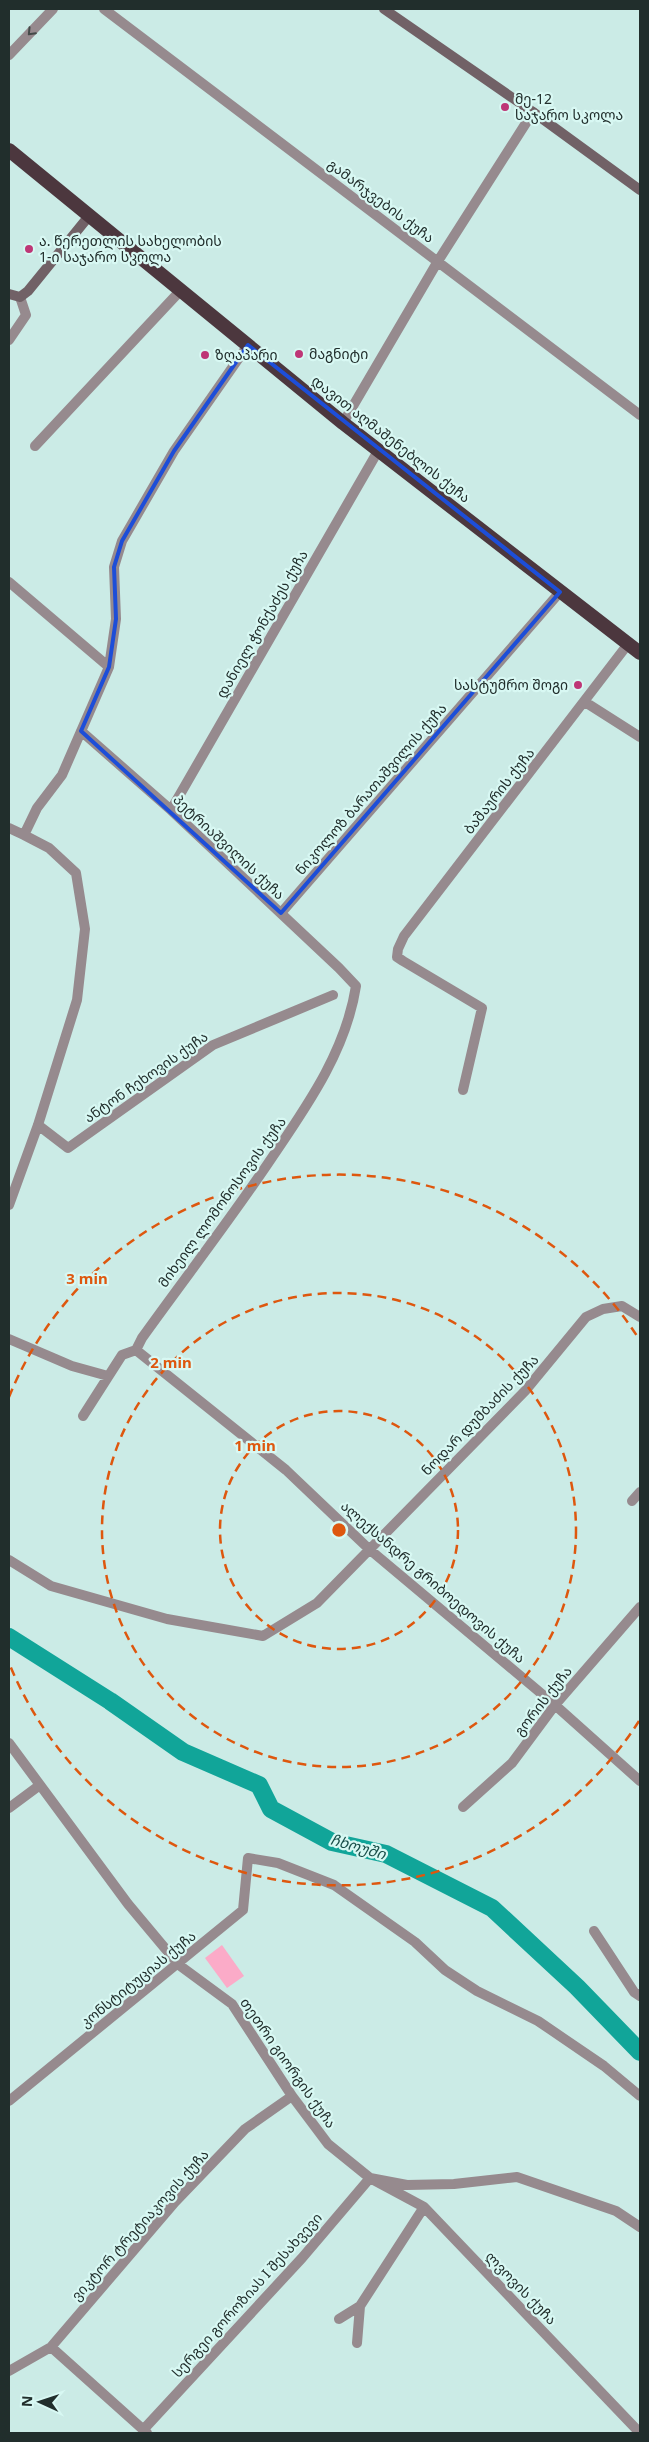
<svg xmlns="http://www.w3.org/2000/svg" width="649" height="2442" viewBox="0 0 649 2442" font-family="'Noto Sans','Noto Sans Georgian',sans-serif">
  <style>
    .green { fill: #fbabc8 }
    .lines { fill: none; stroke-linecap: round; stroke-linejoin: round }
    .river { stroke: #11a599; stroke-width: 18 }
    .minor { stroke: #968a8e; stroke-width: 10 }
    .secondary { stroke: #716166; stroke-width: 10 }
    .trunk { stroke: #4c373e; stroke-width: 14 }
    .oneway { stroke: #444a49 }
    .marked { fill: none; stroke: #1d4ed8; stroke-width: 4; stroke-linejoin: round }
    .ring { fill: none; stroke: #de570e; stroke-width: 2.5; stroke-dasharray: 9 6 }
    .poi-dot { fill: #be3676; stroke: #d8f8f3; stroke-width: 2 }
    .labels { text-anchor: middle; stroke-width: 4.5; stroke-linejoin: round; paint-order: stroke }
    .poi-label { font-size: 14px; fill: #212e2c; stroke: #d8f8f3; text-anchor: start }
    .street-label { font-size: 14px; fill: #212e2c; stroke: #d8f8f3 }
    .water-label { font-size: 15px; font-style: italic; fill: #1a4f4a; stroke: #d8f8f3 }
    .centre { fill: #de570e; stroke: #d8f8f3; stroke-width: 2.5 }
    .ring-label { font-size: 15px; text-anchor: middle; font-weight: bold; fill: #de570e; stroke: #d8f8f3; stroke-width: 4.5; stroke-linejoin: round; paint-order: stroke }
  </style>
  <rect width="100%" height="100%" fill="#cbebe6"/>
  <path class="green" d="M222,1945L244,1976L227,1988L205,1958Z"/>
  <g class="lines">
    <path class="river" d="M9,1637L110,1701L183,1752L259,1785L271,1809L332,1842L386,1854L492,1908L577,1987L640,2052"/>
    <path class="minor" d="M104,9L640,415
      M9,55L53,9
      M9,340L26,315L20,297
      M343,423L438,261L533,112
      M35,446L181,290
      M9,582L109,667
      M585,702L640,737
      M81,731L171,810L339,968L356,986C346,1051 307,1106 271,1159C230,1220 185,1278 142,1338L136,1350L122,1355L83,1416
      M171,810L378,451
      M9,828L24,835
      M281,913L560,592
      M463,1090L482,1008L403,961L397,957L398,949L404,936L628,644
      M38,1125L68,1148L213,1045L333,995
      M9,1205L38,1125L77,1000L85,929L76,873L49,848L24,835L37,808L62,775L109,667L116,619L114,567L122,541L174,451L248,345
      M9,1339L72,1366L108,1376
      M136,1350L286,1470L369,1549L555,1705L640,1781
      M632,1501L640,1492
      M9,1560L51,1586L167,1619L263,1636L317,1603L525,1391L586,1317L603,1309L622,1306L640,1317
      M9,1743L128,1904L179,1965L232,2004L292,2096L328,2144L370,2178L407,2185L454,2184L517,2177L616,2211L640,2227
      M463,1807L512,1763L555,1705L640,1607
      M9,1808L40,1785
      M594,1931L634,1992L640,1996
      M9,2101L243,1910L248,1858L278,1863L334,1885L415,1942L445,1970L477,1991L538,2021L604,2066L640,2096
      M339,2319L360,2306L424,2207
      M357,2343L360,2306
      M51,2347L147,2433
      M9,2371L51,2347L175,2202L245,2129L292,2096
      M143,2430L302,2258L370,2178L424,2207L640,2433"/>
    <path class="secondary" d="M384,9L533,112L640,190
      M9,294L20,297L28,291L89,216"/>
    <path class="trunk" d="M9,150L343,423L640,653"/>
  </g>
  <defs><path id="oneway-chevron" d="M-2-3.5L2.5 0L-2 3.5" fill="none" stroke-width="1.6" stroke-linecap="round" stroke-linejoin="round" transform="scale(1.25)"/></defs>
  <use class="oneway" href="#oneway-chevron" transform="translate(31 32) rotate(134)"/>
  <path class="marked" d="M248,345L560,592L281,913L81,731L109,667L116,619L114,567L122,541L174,451Z"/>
  <g class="ring">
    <circle cx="339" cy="1530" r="119"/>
    <circle cx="339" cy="1530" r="237"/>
    <path d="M639 1721A356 356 0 0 1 9 1663M9 1397A356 356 0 0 1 639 1339"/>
  </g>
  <g class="poi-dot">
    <circle cx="505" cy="107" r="5"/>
    <circle cx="29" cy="249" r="5"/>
    <circle cx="299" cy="354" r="5"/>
    <circle cx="205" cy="355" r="5"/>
    <circle cx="578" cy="685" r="5"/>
  </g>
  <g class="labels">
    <g class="poi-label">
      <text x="515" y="104">მე-12<tspan x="515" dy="16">საჯარო სკოლა</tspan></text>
      <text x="39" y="246">ა. წერეთლის სახელობის<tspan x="39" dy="16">1-ი საჯარო სკოლა</tspan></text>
      <text x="309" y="359">მაგნიტი</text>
      <text x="215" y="360">ზღაპარი</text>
      <text x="568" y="690" text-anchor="end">სასტუმრო შოგი</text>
    </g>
    <g class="street-label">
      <text transform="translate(381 201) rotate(37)" y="5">გამარჯვების ქუჩა</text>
      <text transform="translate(391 439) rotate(38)" y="5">დავით აღმაშენებლის ქუჩა</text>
      <text transform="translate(262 624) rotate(-60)" y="5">დანიელ ჭონქაძეს ქუჩა</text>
      <text transform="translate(371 789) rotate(-49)" y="5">ნიკოლოზ ბარათაშვილის ქუჩა</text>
      <text transform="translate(499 791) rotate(-52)" y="5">ბაშაურის ქუჩა</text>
      <text transform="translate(229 847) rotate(43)" y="5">პეტრიაშვილის ქუჩა</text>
      <text transform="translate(146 1077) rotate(-35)" y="5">ანტონ ჩეხოვის ქუჩა</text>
      <text transform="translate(222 1202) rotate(-54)" y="5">მიხეილ ლომონოსოვის ქუჩა</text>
      <text transform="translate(480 1415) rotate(-46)" y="5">ნოდარ დუმბაძის ქუჩა</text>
      <text transform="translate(433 1582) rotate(41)" y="5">ალექსანდრე გრიბოედოვის ქუჩა</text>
      <text transform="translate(543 1701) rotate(-52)" y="5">გორის ქუჩა</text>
      <text transform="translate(138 1979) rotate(-39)" y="5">კონსტიტუციას ქუჩა</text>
      <text transform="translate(288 2063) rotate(55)" y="5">თეთრი გიორგის ქუჩა</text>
      <text transform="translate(140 2225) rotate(-48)" y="5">ვიკტორ ტრეტიაკოვის ქუჩა</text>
      <text transform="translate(521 2288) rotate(46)" y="5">ლვოვის ქუჩა</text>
      <text transform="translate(247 2295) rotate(-48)" y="5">სერგეი გოროზიას I შესახვევი</text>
    </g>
    <g class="water-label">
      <text transform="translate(358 1847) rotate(16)" y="5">ჩხოუში</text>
    </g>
  </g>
  <circle cx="339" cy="1530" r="8" class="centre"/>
  <g class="ring-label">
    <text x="87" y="1284">3 min</text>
    <text x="171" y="1368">2 min</text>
    <text x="255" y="1451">1 min</text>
  </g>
  <rect width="649" height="2442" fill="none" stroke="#212e2c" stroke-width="20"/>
  <g transform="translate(40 2402) rotate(273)" stroke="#d8f8f3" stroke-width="4" paint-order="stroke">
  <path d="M0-4L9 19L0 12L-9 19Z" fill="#212e2c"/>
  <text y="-8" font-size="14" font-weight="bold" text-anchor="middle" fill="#212e2c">N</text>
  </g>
</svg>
